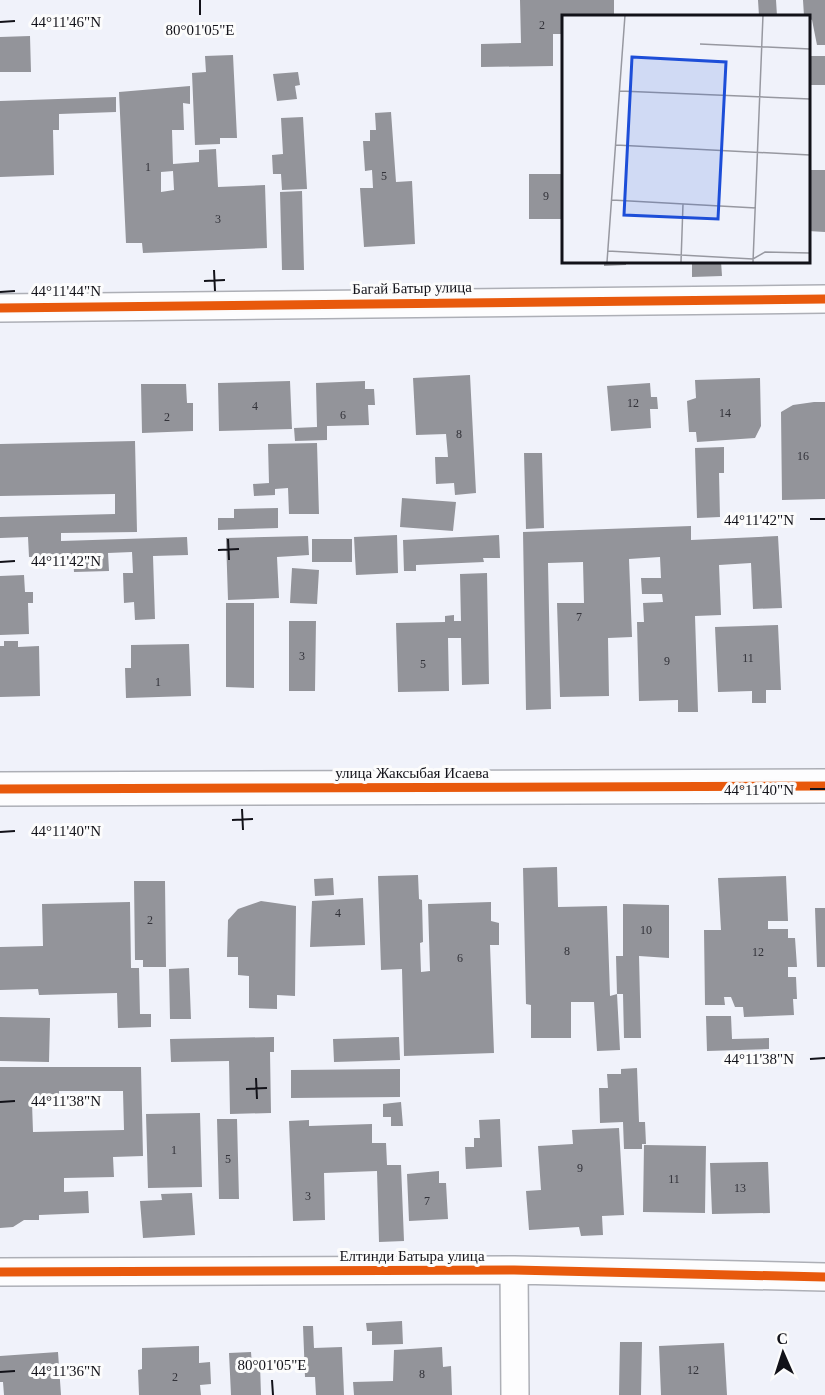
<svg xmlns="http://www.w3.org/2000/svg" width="825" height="1395" viewBox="0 0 825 1395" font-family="Georgia,serif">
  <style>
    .building { fill: #93949a; fill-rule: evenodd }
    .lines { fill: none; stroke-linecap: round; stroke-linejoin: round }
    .minor-casing { stroke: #adafb6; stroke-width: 30 }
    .tertiary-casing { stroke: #adafb6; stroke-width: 36 }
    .minor { stroke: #fdfdfe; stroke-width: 27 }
    .tertiary { stroke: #fdfdfe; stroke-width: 33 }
    .cycleway-casing { stroke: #fcfcfc; stroke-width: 13 }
    .cycleway { stroke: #e8590c; stroke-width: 9 }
    .ticks { fill: none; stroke: #121219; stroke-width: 2 }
    .labels { text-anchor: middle; stroke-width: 6; stroke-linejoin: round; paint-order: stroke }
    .number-label { font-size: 12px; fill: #323239 }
    .street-label { font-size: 15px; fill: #121219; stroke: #fcfcfc }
    .inset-road { fill: none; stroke: #9798a0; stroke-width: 1.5 }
    .view { fill: #1d4ed8; fill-opacity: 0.15; stroke: #1d4ed8; stroke-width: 3 }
    .inset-edge { fill: none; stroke: #121219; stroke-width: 3 }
    .ticks-label { font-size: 15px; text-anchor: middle; fill: #121219; stroke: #fcfcfc; stroke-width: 6; stroke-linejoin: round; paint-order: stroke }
  </style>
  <rect width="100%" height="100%" fill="#f0f2fa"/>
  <path class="building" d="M520,0H614V16H564V34H553V66L481,67V44L521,43Z
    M758,0H776L777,16H759Z
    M803,0H825V45H817L812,20L804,16Z
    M30,36L31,72H0V37Z
    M233,55L237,138H220V144L195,145L192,73L206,72L205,56Z
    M808,56H825V85H808Z
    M298,72L300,85L295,86L297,99L277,101L273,74Z
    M190,86V104L183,103L184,130H172L173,164L199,162V150L216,149L218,187L265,185L267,248L143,253L142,243H126L119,92ZM173,171L174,190L161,192V172Z
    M116,97V112L59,114V130H53L54,175L0,177V101Z
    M391,112L396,182L412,181L415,244L364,247L360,188H373L372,170L365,171L363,141H370V130H376L375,113Z
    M303,117L307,189L282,190L281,174H273L272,155L283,154L281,118Z
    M808,170H825V232L808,231Z
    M529,174H564V219H529Z
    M302,191L304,270H282L280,192Z
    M604,261H626V265L604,266Z
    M692,261H721L722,276L692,277Z
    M470,375L476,493L455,495L454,483L436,484L435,457H448L446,434L416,435L413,378Z
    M760,378L761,426L755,438L697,442L696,432H689L687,401L696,398L695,380Z
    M290,381L292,429L219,431L218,383Z
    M365,381V389H374L375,405H368L369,425L327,426V440L295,441L294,428L317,427L316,383Z
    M650,383L651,397H657L658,409H650L651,428L611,431L607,386Z
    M141,384H186L187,403H193V431L142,433Z
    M814,402H825V499L782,500L781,412L793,405Z
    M135,441L137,532L61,533V541L187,537L188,555L153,556L155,619L135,620L134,602L124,603L123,573H133L132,552L108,553L109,571L74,572L73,556L29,557L28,537L0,538V517L115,514V494L0,496V444Z
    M317,443L319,514H289L288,488L275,489V495L254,496L253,484L269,483L268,444Z
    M724,447V473H719L720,517L697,518L695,448Z
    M524,453H542L544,528L526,529Z
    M402,498L456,502L453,531L400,527Z
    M278,508V528L218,530V518H234V509Z
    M691,526V540L778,536L782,608L753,609L751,563L719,565L721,615L695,616L698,712H678V700L639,701L637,622H644L643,603L663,602L662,594H642L641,578H661L660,557L629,559L632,637L608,638L609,696L560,697L557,603H584L583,562L548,563L551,709L526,710L523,532Z
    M397,535L398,573L356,575L354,537Z
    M499,535L500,558H483L484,562L416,565V571H404L403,540Z
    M308,536L309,555L277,557L279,598L228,600L226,538Z
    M312,539H352V562H312Z
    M292,568L319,570L317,604L290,603Z
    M487,573L489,684L462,685L461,638H448L449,691L398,692L396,623L445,622V616L454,615V621H461L460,574Z
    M24,575L25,592H33V603H28L29,634L0,635V576Z
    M226,603H254V688L226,687Z
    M289,621H316L315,691H289Z
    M778,625L781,690H766V703H752V691L718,692L715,627Z
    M4,641H18V647L39,646L40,696L0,697V646H4Z
    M189,644L191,696L126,698L125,668H131V645Z
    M557,867L558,907L607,906L610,996L617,994L620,1050L597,1051L594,1002H571V1038H531V1005L526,1004L523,868Z
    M418,875L419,899L422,900L423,942L420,943L421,972L430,971L428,904L491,902V921L499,923V945H490L494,1053L404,1056L402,969L381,970L378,876Z
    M786,876L788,921H768V929H788V938H795L797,967H788V977H796L797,999H793L794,1015L744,1017L743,1007H735L731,997H724L725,1005H705L704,930H721L718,878Z
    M333,878L334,895L315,896L314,879Z
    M134,881H165L166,967H143V960H135Z
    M363,898L365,945L310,947L312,901Z
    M261,901L296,906L295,996L277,995V1009L249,1008V976L238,975V957H227L228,920L238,909Z
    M130,902L131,968H139L140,1014H151V1027L118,1028L117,993L39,995L38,989L0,990V947L43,946L42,904Z
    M623,904L669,905V958L639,956L641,1038H624L623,994H617L616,956H623Z
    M815,908H825V967H817Z
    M189,968L191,1019H170L169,969Z
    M706,1016H731L732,1039L769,1038V1049L707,1051Z
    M0,1017L50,1018L49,1062L0,1061Z
    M274,1037V1052H270L271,1113L230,1114L229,1061L171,1062L170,1039Z
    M399,1037L400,1060L334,1062L333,1039Z
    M0,1067H141L143,1156L113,1157L114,1177L64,1178V1192L88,1191L89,1213L39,1215V1220H24L13,1227L0,1228ZM59,1091H123L124,1130L33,1132L32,1103H59Z
    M637,1068L639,1122H645L646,1144H642V1149H624L623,1122L600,1123L599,1088H608L607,1074H621V1069Z
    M400,1069V1097L291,1098V1070Z
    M401,1102L403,1126H391V1117H383V1104Z
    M200,1113L202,1187L148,1188L146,1114Z
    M217,1119H237L239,1199H219Z
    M500,1119L502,1167L466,1169L465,1147H474V1138H480L479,1120Z
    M309,1120V1126L372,1124V1143H386L387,1165H401L404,1241L379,1242L377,1171L324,1173L325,1220L293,1221L289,1121Z
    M619,1128L624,1215L602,1216L603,1235L581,1236L579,1227L529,1230L526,1191L541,1190L538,1146L573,1144L572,1130Z
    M644,1145L706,1146L705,1213L643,1212Z
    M768,1162L770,1213L712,1214L710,1163Z
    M439,1171V1183H446L448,1219L409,1221L407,1174Z
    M192,1193L195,1235L143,1238L140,1201L162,1200L161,1194Z
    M402,1321L403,1344L372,1345V1331H367L366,1323Z
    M303,1326H313L314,1348L342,1347L344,1395H316L315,1377H305Z
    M620,1342H642L641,1395H619Z
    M724,1343L727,1395H661L659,1346Z
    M199,1346V1363L210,1362L211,1384L200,1385L201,1395H139L138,1370L142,1369V1348Z
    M442,1347L443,1367L451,1366L452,1395H354L353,1382L393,1381L394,1350Z
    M58,1352L61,1395H4L3,1382H0V1356Z
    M251,1352L252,1365H260L261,1395H231L229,1353Z"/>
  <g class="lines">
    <defs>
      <path id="minor" d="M0,308L825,299
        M514,1270L515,1395
        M0,1272L514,1270L825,1277"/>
      <path id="tertiary" d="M0,789L825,786"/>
    </defs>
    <use href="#minor" class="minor-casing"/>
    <use href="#tertiary" class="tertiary-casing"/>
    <use href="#minor" class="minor"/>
    <use href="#tertiary" class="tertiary"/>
    <defs>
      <path id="cycleway" d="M0,308L825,299
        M0,789L825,786
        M0,1272L514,1270L825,1277"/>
    </defs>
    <use href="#cycleway" class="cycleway-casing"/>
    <use href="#cycleway" class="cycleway"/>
  </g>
  <path class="ticks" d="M200,0V15M0,22L15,21M214,270L215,291M204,281L225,280M0,292L15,291M810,519H825M228,539L229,560M218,550L239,549M0,562L15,561M810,789H825M242,809L243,830M232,820L253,819M0,832L15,831M810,1059L825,1058M256,1078L257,1099M246,1089L267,1088M0,1102L15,1101M0,1372L15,1371M272,1380L273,1395"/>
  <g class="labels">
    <g class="number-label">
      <text x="542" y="29">2</text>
      <text x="148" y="171">1</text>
      <text x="384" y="180">5</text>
      <text x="546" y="200">9</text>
      <text x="218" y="223">3</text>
      <text x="633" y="407">12</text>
      <text x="255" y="410">4</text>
      <text x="725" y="417">14</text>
      <text x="343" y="419">6</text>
      <text x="167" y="421">2</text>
      <text x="459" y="438">8</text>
      <text x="803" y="460">16</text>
      <text x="579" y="621">7</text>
      <text x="302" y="660">3</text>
      <text x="748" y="662">11</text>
      <text x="667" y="665">9</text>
      <text x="423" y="668">5</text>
      <text x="158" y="686">1</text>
      <text x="338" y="917">4</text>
      <text x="150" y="924">2</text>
      <text x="646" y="934">10</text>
      <text x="567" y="955">8</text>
      <text x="758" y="956">12</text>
      <text x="460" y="962">6</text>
      <text x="174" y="1154">1</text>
      <text x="228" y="1163">5</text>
      <text x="580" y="1172">9</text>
      <text x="674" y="1183">11</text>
      <text x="740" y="1192">13</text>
      <text x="308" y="1200">3</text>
      <text x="427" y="1205">7</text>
      <text x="693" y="1374">12</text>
      <text x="422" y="1378">8</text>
      <text x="175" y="1381">2</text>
    </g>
    <g class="street-label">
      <text transform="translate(412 288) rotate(-1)" y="5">Багай Батыр улица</text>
      <text x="412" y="778">улица Жаксыбая Исаева</text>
      <text x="412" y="1261">Елтинди Батыра улица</text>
    </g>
  </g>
  <g transform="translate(562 15)">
    <rect width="248" height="248" fill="#f0f2fa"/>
    <path class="inset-road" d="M138,29L248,34M58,76L248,84M54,130L248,140M50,185L194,193M46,236L191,244L203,237L248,238M45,247L63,0M119,247L121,189M191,247L201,0"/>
    <path class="view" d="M70,42L164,47L156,204L62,200Z"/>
    <rect width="248" height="248" class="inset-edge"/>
  </g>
  <g class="ticks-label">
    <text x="66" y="27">44°11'46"N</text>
    <text x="200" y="35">80°01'05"E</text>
    <text x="66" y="296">44°11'44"N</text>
    <text x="759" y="525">44°11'42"N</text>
    <text x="66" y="566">44°11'42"N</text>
    <text x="759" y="795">44°11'40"N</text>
    <text x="66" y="836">44°11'40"N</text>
    <text x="759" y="1064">44°11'38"N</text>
    <text x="66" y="1106">44°11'38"N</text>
    <text x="272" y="1370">80°01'05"E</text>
    <text x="66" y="1376">44°11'36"N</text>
  </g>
  <g transform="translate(783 1353) rotate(357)" stroke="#fcfcfc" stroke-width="4.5" paint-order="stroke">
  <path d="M0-4.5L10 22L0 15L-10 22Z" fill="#121219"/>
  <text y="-9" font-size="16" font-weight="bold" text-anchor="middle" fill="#121219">С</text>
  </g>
</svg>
